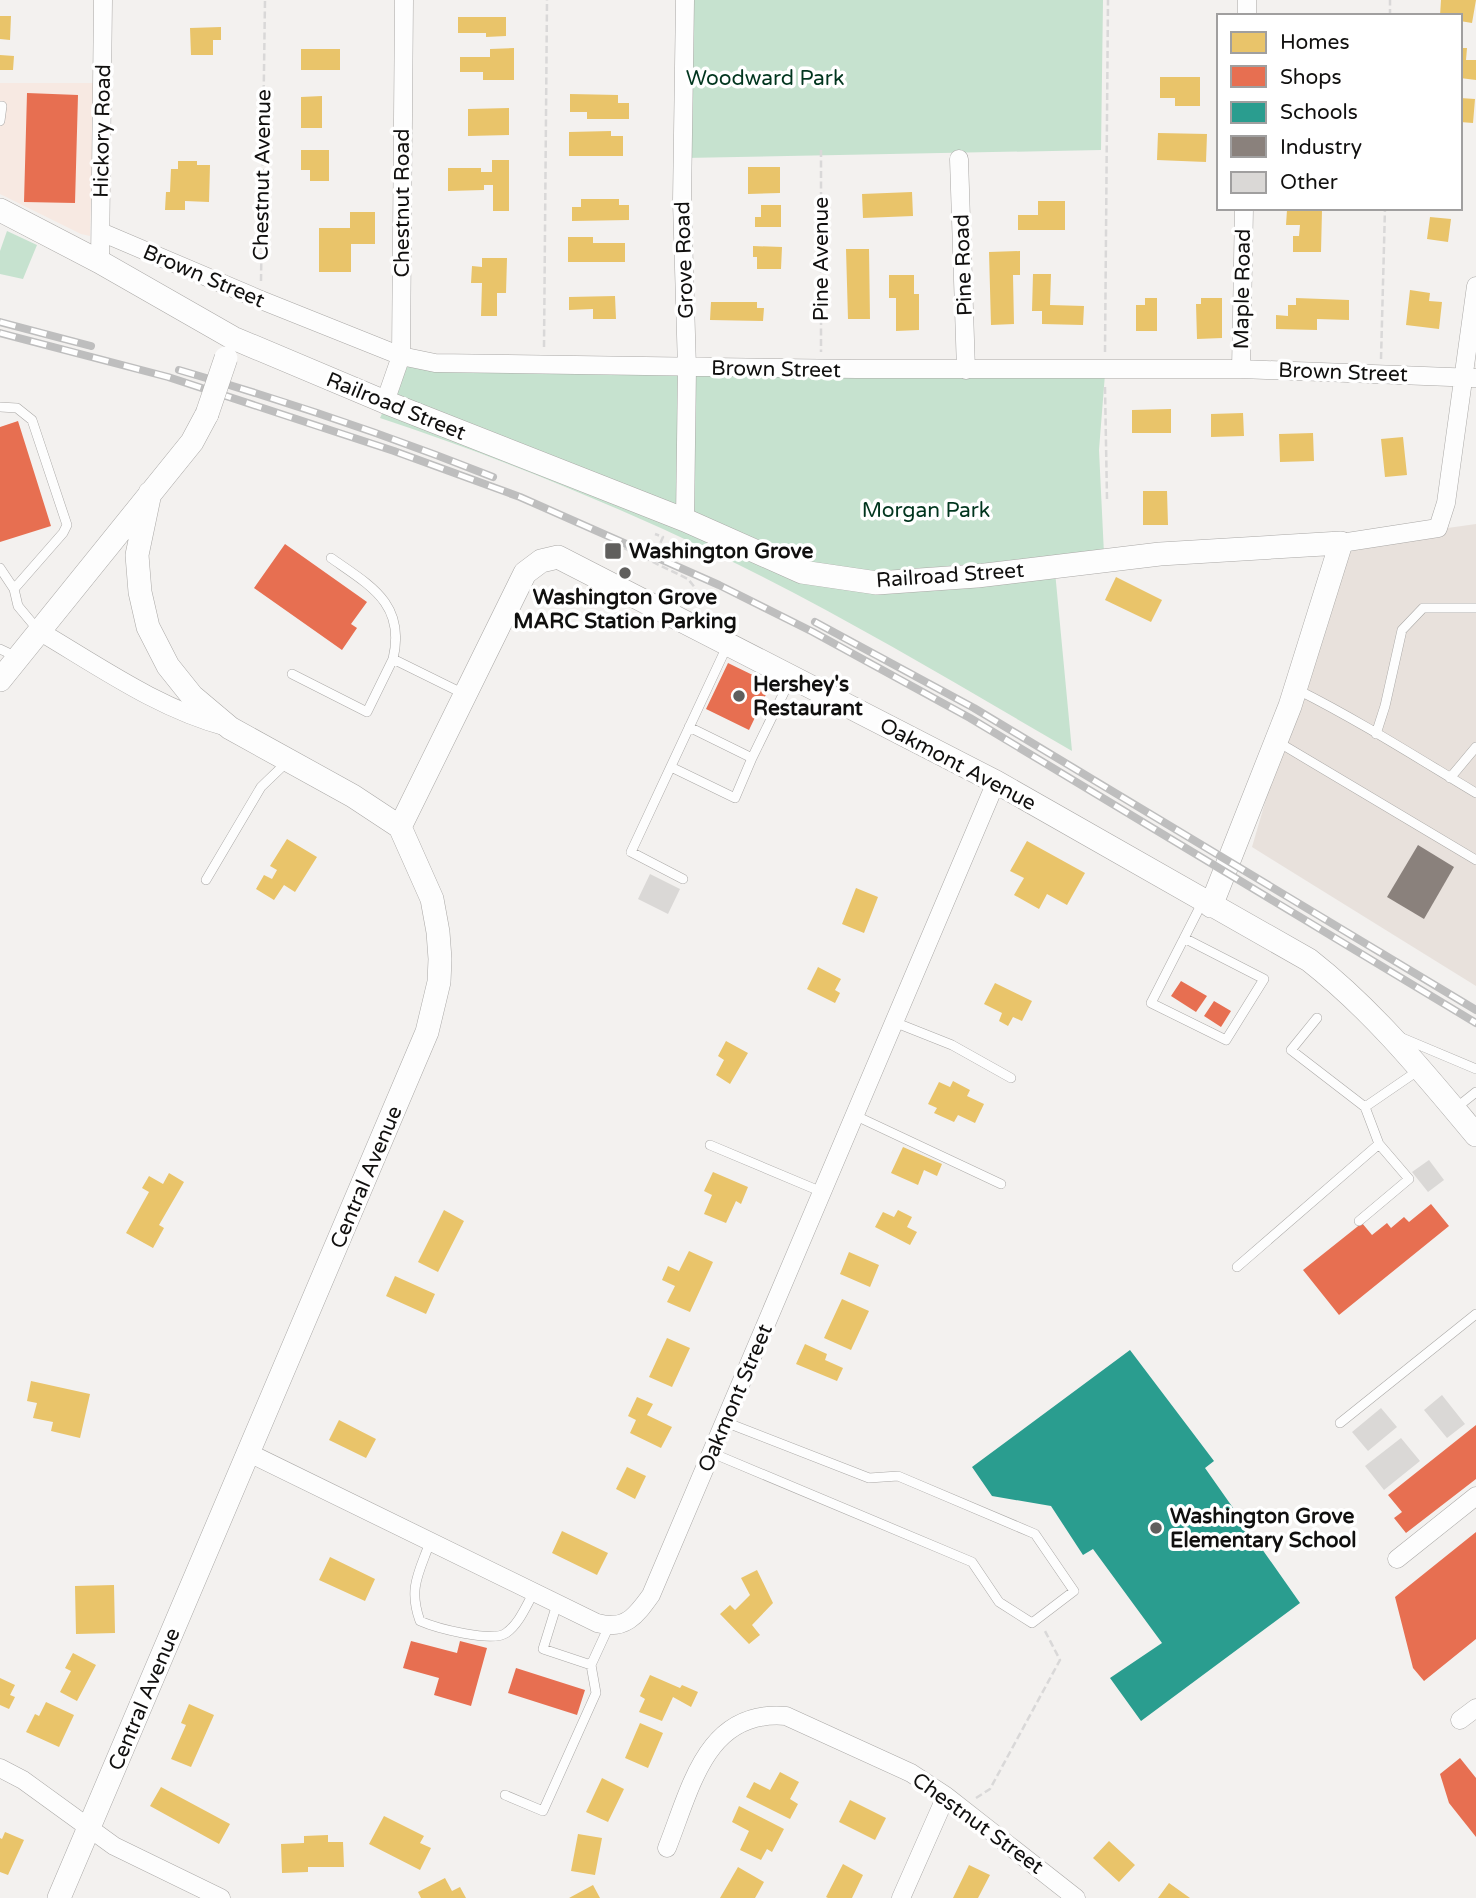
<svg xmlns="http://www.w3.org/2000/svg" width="1476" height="1898" viewBox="0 0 1476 1898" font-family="'Varela Round',sans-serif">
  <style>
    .commercial { fill: #f7e9e2 }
    .built { fill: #e8e1dc }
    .green { fill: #c6e2cf }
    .homes { fill: #e9c46a }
    .shops { fill: #e76f51 }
    .schools { fill: #2a9d8f }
    .industry { fill: #8a817c }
    .building { fill: #dad8d6 }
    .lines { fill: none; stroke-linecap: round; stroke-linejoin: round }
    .service-casing { stroke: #aaa8a6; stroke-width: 10 }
    .minor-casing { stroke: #aaa8a6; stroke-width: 19 }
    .tertiary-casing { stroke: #aaa8a6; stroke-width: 24 }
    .path { stroke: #d9d8d8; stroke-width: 2.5; stroke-dasharray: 7 3.5; stroke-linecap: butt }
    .service { stroke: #fdfdfd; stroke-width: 9 }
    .minor { stroke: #fdfdfd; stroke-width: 18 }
    .tertiary { stroke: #fdfdfd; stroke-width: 23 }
    .rail-casing { stroke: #bebebe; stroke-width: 8 }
    .rail { stroke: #fff; stroke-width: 5; stroke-dasharray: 16; stroke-linecap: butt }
    .tertiary-bridge-casing { stroke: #aaa8a6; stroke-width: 24; stroke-linecap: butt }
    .tertiary-bridge { stroke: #fdfdfd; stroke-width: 23 }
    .poi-dot { fill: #605f5d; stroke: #fff; stroke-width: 2.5 }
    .labels { text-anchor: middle; stroke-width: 7; stroke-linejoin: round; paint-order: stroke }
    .park-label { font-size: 21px; fill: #01351e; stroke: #fff }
    .street-label { font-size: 21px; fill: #11100f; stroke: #fff }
    .poi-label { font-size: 21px; font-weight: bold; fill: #11100f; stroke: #fff; text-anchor: start }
  </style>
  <rect width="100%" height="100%" fill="#f3f1ef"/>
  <path class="commercial" d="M0,83H94L90,236L81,234L0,194Z"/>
  <path class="built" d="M1476,524V986L1252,847L1341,543Z"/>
  <path class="green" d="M686,0H1103L1101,150L684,158Z
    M7,231L37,245L23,279L0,274V251Z
    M405,365L1105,374L1099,450L1104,554L1054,561L1072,751C953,682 834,610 710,551C603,500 492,455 380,418Z"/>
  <path class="homes" d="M1441,0H1476L1472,23L1460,21V16H1440Z
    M0,16H11L10,40L0,39Z
    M458,17H506V36L486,37V33H458Z
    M221,27V40H213V55H191L190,28Z
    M514,48V80H483V72H460V57H490V49Z
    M1460,48H1467L1466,60H1476V80L1460,78Z
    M301,49H340V70H301Z
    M0,55L14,56L13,70H0Z
    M1160,77H1200V106H1175V98H1160Z
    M570,94L618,95V103H629V119H587V112H570Z
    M322,96V128H301V97Z
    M1460,98L1475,99L1473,123L1460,122Z
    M509,108V135L468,136V109Z
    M611,131V136H623V156H569V132Z
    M1158,133L1207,134L1206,162L1157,160Z
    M301,150H329V181H310V170H301Z
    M492,160H509V211H493V185H484V190L448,191V168H481V172H492Z
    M178,161H197V165H210L209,202L185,201V210H165L166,192H170L171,169H178Z
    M748,167H780V193L748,194Z
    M912,192L913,216L863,218L862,194Z
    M581,199H619V205H629V220L572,221V207H581Z
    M1038,201H1065V230H1018V215H1038Z
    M761,205H781V227H755V217H761Z
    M1287,210H1322L1321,252H1293V236H1299L1300,225H1286Z
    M350,212H375V244H351V272H319V228H350Z
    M1430,217L1451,219L1448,242L1427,239Z
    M568,237H593V243H625V262H568Z
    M753,246L782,247L781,269H757V257H753Z
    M846,249H869L870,319H848Z
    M1020,251V275H1013L1014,324L991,325L989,252Z
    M482,258H507L506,293H497V316H481L482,283H471L472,266L482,267Z
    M1033,274H1051L1050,305L1084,306L1083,325L1042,324V311H1032Z
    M889,275H914V294H919V330L896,331V298H889Z
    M1410,290L1430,293L1429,301L1442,302L1439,329L1406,325Z
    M615,296L616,319H593V309L569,310V297Z
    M1145,298H1157V331H1136V305H1145Z
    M1201,298H1222V338L1197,339L1196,304H1201Z
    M1296,298L1349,300V320L1317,319V330L1276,329V315L1288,316V305H1296Z
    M711,302H757V308H764L763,321L710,320Z
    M1171,409V433H1132V410Z
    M1243,413L1244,436L1211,437V414Z
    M1313,433L1314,461L1280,462L1279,434Z
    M1403,437L1407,475L1385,477L1381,439Z
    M1143,491H1167L1168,525H1143Z
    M1116,577L1162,600L1151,622L1105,600Z
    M287,839L317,857L295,892L284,885L274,900L256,889L264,875L272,879L277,870L270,866Z
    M1027,841L1085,873L1067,905L1047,894L1039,909L1014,895L1024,878L1010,871Z
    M856,888L878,897L864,933L842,924Z
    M818,967L841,979L835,990L840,993L835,1003L807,989Z
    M995,983L1032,1001L1022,1021L1013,1017L1008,1026L999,1021L1002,1013L984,1004Z
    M726,1041L748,1053L730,1084L716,1075L724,1060L718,1056Z
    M953,1081L970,1090L967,1096L984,1104L975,1123L958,1115L954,1122L934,1113L937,1108L928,1104L939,1082L950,1087Z
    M903,1147L942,1164L937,1176L924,1170L918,1185L891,1173Z
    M713,1172L748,1187L741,1204L736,1201L726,1223L704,1214L712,1195L704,1191Z
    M169,1173L184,1182L159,1225L164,1228L153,1248L126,1233L149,1192L142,1188L149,1176L163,1184Z
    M444,1210L464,1221L438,1272L418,1262Z
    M898,1210L912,1217L907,1227L917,1232L910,1245L875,1227L883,1212L894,1217Z
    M689,1251L713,1262L690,1312L667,1302L675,1286L662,1280L668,1266L679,1271Z
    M849,1252L879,1265L870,1287L840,1274Z
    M395,1276L435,1294L426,1314L386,1296Z
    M842,1299L869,1311L851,1350L824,1338Z
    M667,1338L690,1348L672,1387L649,1377Z
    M805,1344L827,1354L825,1360L843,1368L837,1381L796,1364Z
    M31,1381L90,1394L80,1438L51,1431L53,1422L33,1418L37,1403L27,1401Z
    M637,1397L653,1404L647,1415L672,1427L661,1448L630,1433L636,1420L628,1416Z
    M339,1420L376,1439L366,1458L329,1440Z
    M627,1467L646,1476L635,1499L616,1489Z
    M562,1531L608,1553L597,1575L552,1553Z
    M330,1557L375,1579L365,1601L319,1580Z
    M757,1570L773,1603L752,1625L760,1635L749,1644L720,1614L730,1605L735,1610L750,1595L741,1578Z
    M114,1585L115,1633L76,1634L75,1586Z
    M73,1653L96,1665L77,1701L60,1692L71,1671L65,1668Z
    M650,1675L680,1688L682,1685L698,1692L691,1707L673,1697L662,1721L639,1712L645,1699L640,1696Z
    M0,1678L15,1685L10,1695L15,1697L9,1709L0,1705Z
    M46,1702L74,1715L59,1747L26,1732L35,1714L39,1716Z
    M189,1704L214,1715L191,1767L171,1759L186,1725L181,1723Z
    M640,1723L663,1733L648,1768L625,1758Z
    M780,1772L799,1782L790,1799L798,1804L790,1819L746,1797L754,1782L770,1790Z
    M602,1778L624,1789L608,1822L586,1812Z
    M161,1787L230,1824L219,1844L150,1806Z
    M850,1800L886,1818L875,1840L839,1822Z
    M739,1806L784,1829L772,1852L767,1849L761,1860L740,1850L749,1831L732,1822Z
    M384,1816L424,1836L420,1843L431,1848L420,1870L369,1844Z
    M5,1832L24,1840L8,1875L0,1872V1838L2,1839Z
    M578,1834L602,1838L595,1875L571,1871Z
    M328,1835V1842H343L344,1867H308V1872L282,1873L281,1844L304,1843V1836Z
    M1109,1841L1135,1865L1119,1882L1093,1858Z
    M843,1864L863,1875L852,1898H828L826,1897Z
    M969,1865L990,1875L978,1898H953Z
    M738,1867L764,1882L755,1898H720Z
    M445,1878L452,1891L460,1887L466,1898H421L418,1892Z
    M1169,1883L1190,1898H1158Z
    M593,1885L600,1898H569Z"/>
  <path class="shops" d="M27,93L78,95L75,203L24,202Z
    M18,421L51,526L0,542V427Z
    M285,544L367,602L351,624L357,628L342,650L254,588Z
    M728,663L771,684L749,730L706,709Z
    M1181,981L1207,996L1196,1012L1171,996Z
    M1214,1001L1231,1011L1221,1027L1204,1016Z
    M1431,1204L1449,1226L1339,1315L1303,1270L1362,1223L1372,1235L1387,1223L1391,1228L1404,1217L1409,1222Z
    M1476,1425V1479L1406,1533L1394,1518L1402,1512L1388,1495Z
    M1476,1532V1639L1424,1681L1413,1668L1395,1597Z
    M411,1641L457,1653L460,1641L487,1648L471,1706L434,1695L439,1678L403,1668Z
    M516,1668L585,1690L577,1715L508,1693Z
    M1460,1758L1476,1778V1837L1449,1803L1440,1774Z"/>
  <path class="schools" d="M1130,1350L1214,1461L1205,1468L1300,1603L1141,1721L1110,1678L1162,1643L1093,1549L1083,1555L1051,1506L992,1496L972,1467Z"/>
  <path class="industry" d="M1418,845L1454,867L1424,919L1387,897Z"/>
  <path class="building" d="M650,874L680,889L668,914L638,899Z
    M1429,1160L1444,1180L1428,1192L1412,1172Z
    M1442,1395L1465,1424L1447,1438L1424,1410Z
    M1381,1408L1397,1427L1368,1451L1352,1432Z
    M1401,1438L1420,1461L1384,1490L1365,1466Z"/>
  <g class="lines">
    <defs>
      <path id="service" d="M0,106H2L0,121
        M0,407L17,408L32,420L67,525L63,533L14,589
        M331,558C371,586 406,604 393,659
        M0,568L14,589L18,606L38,630
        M0,649L17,657
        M292,674L367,712L393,659L464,694
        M1296,689C1358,720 1416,757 1476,793
        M1376,734L1385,706L1402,630L1423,608H1476
        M1278,742L1476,860
        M752,758L791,678
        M671,767L735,798L752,758L689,727
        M1450,778L1476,747
        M683,879L631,852L728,644
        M206,880L261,787L287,762
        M1184,938L1264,979L1226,1040L1151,1003L1203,901
        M1317,1018L1291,1050L1365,1107L1419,1070
        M894,1022L952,1045L1011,1078
        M1400,1037L1476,1069
        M1456,1108L1476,1092
        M854,1115L1001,1184
        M710,1145L822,1192
        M1359,1221L1409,1179L1379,1144L1365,1107
        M1237,1267L1379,1144
        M1340,1423L1476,1314
        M712,1453L972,1562L999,1602L1032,1623L1074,1591L1035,1534L898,1476L869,1478L725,1422
        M430,1542C419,1573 408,1588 420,1621C436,1628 492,1643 506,1633C519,1624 526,1606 534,1592
        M557,1604L543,1649L591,1665L609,1626
        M505,1795L543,1811L596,1693L591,1665"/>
      <path id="minor" d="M685,0L682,201L687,368L685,520
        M1247,16V0
        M959,159L966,370
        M101,232L261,300L401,356L435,363L856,369H1241L1476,378
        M100,262L103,0
        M1241,369L1244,208
        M385,402L401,356L404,0
        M1341,543L1438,528L1446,503L1476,286
        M39,631C100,667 159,709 227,727
        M249,1453L597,1623C625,1631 636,1616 651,1595L996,782
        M1397,1559L1476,1496
        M1460,1720L1476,1708
        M0,1768L23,1780L114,1846L221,1898
        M667,1848C691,1788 706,1709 786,1716L911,1773L946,1796L1076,1898
        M901,1898L946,1796"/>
      <path id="tertiary" d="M0,210L100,262L233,338L385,402L685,520L802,572L877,583L977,576L1160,554L1341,543L1290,706L1211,906
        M0,680L192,442L207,414
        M400,827L525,573L541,561L558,557L996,782L1309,960C1374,1011 1424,1073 1476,1135
        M59,1898L427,1032L439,982L440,959L438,932L432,899L400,827L353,796L230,728L192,696L168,666L148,627L140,592L137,555L150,493"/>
    </defs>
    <use href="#service" class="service-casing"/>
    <use href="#minor" class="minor-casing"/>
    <use href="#tertiary" class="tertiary-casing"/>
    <path class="path" d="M1390,16V0
      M821,150V352
      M261,281L265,0
      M544,347L547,0
      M1105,352L1108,0
      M1381,359L1385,208
      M1105,387L1107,499
      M624,548L688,579L696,589L689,605
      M652,562L663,537L655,534
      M976,1798L990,1789L1060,1660L1045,1631"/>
    <use href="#service" class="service"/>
    <use href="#minor" class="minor"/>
    <use href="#tertiary" class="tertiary"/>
    <defs>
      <path id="rail" d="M0,322L91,346
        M0,333L168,377L394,451L520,497L719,585L813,632L970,718L1476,1023
        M179,370C286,401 390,436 493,477
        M815,622L974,708L1476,1010"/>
    </defs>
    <use href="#rail" class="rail-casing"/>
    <use href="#rail" class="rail"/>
    <defs>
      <path id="tertiary-bridge" d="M207,414L226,358"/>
    </defs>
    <use href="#tertiary-bridge" class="tertiary-bridge-casing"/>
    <use href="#tertiary-bridge" class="tertiary-bridge"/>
  </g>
  <g class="poi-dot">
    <rect x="604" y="542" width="18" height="18" rx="3.5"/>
    <circle cx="625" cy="573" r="7"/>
    <circle cx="739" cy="696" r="7"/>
    <circle cx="1156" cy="1528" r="7"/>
  </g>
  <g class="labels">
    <g class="park-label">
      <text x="765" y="85">Woodward Park</text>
      <text x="926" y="517">Morgan Park</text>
    </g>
    <g class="street-label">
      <text transform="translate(102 131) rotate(-89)" y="7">Hickory Road</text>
      <text transform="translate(262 175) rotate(-89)" y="7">Chestnut Avenue</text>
      <text transform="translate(402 203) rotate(-90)" y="7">Chestnut Road</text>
      <text transform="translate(821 259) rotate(-90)" y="7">Pine Avenue</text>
      <text transform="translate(684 260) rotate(-92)" y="7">Grove Road</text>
      <text transform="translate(963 265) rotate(-92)" y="7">Pine Road</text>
      <text transform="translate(204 276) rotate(23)" y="7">Brown Street</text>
      <text transform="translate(1242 289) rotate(-89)" y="7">Maple Road</text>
      <text transform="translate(776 369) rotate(1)" y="7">Brown Street</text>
      <text transform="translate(1343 372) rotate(2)" y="7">Brown Street</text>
      <text transform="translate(396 406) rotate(22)" y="7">Railroad Street</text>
      <text transform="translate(950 575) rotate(-4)" y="7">Railroad Street</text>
      <text transform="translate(958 764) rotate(28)" y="7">Oakmont Avenue</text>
      <text transform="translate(366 1177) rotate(-67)" y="7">Central Avenue</text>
      <text transform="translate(735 1398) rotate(-67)" y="7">Oakmont Street</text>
      <text transform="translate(144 1699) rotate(-67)" y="7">Central Avenue</text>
      <text transform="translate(978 1823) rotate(36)" y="7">Chestnut Street</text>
    </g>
    <g class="poi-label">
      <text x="629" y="558">Washington Grove</text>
      <text x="625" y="604" text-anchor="middle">Washington Grove<tspan x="625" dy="24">MARC Station Parking</tspan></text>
      <text x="753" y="691">Hershey's<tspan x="753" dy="24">Restaurant</tspan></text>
      <text x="1170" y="1523">Washington Grove<tspan x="1170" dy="24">Elementary School</tspan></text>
    </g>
  </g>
  <rect x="1217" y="14" width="245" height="196" fill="#ffffff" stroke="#a09f9f" stroke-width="2"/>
  <rect x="1231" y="32" width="35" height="21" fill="#e9c46a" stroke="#a09f9f" stroke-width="2"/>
  <text x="1280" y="49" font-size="21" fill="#11100f">Homes</text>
  <rect x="1231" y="66" width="35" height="21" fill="#e76f51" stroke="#a09f9f" stroke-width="2"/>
  <text x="1280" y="84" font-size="21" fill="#11100f">Shops</text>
  <rect x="1231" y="102" width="35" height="21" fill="#2a9d8f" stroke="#a09f9f" stroke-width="2"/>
  <text x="1280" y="119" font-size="21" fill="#11100f">Schools</text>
  <rect x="1231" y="136" width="35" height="21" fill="#8a817c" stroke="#a09f9f" stroke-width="2"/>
  <text x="1280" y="154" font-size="21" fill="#11100f">Industry</text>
  <rect x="1231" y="172" width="35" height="21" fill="#dad8d6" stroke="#a09f9f" stroke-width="2"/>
  <text x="1280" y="189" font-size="21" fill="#11100f">Other</text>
</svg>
